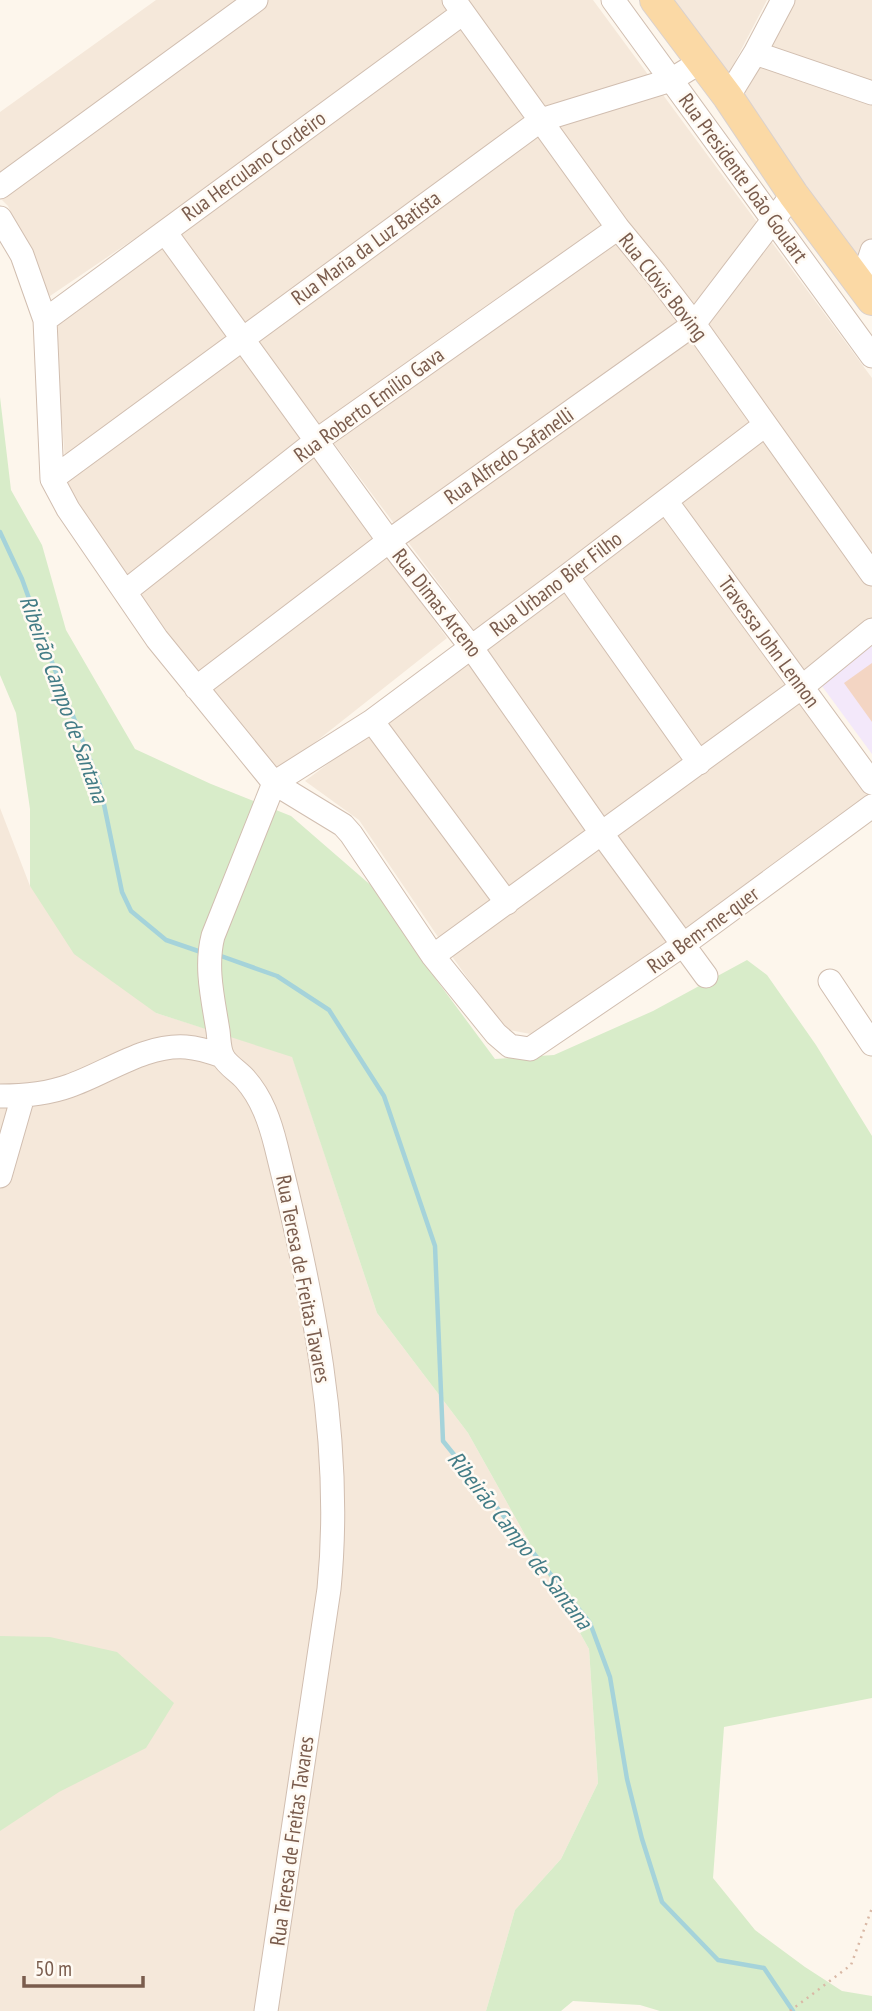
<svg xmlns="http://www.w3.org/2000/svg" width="872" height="2011" viewBox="0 0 872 2011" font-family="'PT Sans Narrow',sans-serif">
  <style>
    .residential { fill: #f5e8da }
    .education { fill: #f3e8fa }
    .green { fill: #d8ecc9 }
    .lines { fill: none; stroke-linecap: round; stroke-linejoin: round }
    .stream { stroke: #a5d3da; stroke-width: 4.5 }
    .building { fill: #f3d5c3 }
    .minor-casing { stroke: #d1beb0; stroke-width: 25 }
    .major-casing { stroke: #dad1cd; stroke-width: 32 }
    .path { stroke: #d9b8a5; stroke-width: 2.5; stroke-dasharray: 2 5; stroke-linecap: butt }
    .minor { stroke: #fff; stroke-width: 23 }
    .major { stroke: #fbd9a5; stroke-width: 30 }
    .labels { text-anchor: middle; stroke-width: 5; stroke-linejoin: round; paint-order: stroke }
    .street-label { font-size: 21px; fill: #7a5c4d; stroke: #fffaf3 }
    .water-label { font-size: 23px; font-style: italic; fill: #437c86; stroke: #fffaf3 }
  </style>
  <rect width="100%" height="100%" fill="#fdf6ec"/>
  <path class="residential" d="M156,0H593L872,378V622L787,684L869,795L667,943L536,1035L504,1029L436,934L359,820L305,781L486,646L165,218L50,296L8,206L0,198V112Z
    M670,0H767L728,75Z
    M786,0H872V288L736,96Z
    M161,247L447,638L275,774L143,601L67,485L54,325Z
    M0,808L30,886L156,1013L292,1056L377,1313L468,1433L589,1649L598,1783L561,1859L515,1910L486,2011H0Z"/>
  <path class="education" d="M872,644V754L819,682Z"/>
  <path class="green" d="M0,397L11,490L42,545L66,630L135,749L211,784L291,816L374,888L438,982L495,1059L554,1055L653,1011L747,960L767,975L816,1045L872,1136V1698L724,1727L713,1878L755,1930L805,1967L842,1991L872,1996V2011H660L640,2005L573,2001L561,2011H486L515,1910L561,1859L598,1783L589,1649L468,1433L377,1313L292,1057L156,1013L74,954L30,886V809L16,713L0,675Z
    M0,1636L50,1637L117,1652L174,1703L146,1748L59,1792L0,1831Z"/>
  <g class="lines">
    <path class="stream" d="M0,532L22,579L50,657L100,785L122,892L131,911L166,940L201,952
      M221,956L277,976L329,1010L384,1096L435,1246L443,1441L590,1623L610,1677L627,1779L642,1839L662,1902L718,1960L764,1968L793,2011"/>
  </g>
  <path class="building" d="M872,663V722L844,683Z"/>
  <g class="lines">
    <defs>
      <path id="minor" d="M454,0L618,228L655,273L694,324L872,574
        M613,0L872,356
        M755,53L872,93
        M728,97L755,53L783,0
        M0,187L256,0
        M0,218L22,255L45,320L52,479L68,509L157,639L274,783L343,825L351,834L433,956L496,1034L510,1046L530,1049L683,945L872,806
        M165,232L389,541L471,647L602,834L706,976
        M861,285L872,251
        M45,320L463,13
        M52,479L541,120L671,80L702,61
        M666,501L872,783
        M567,576L699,763
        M126,591L316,441L618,228
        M196,688L389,541L694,324L793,194
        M372,721L507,903
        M274,783L372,721L567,576L765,425
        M433,956L802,687L872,630
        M830,981L872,1044
        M0,1096C24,1096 47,1094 69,1086C107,1073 145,1044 186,1047C199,1048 211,1052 222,1056
        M0,1176L23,1096
        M266,2011L329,1589C344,1440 312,1291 276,1146C270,1122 262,1098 245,1079C239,1072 227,1065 223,1057C219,1050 219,1038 218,1031C213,999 205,967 213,936L274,783"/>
      <path id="major" d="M655,0L728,97L793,194L872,300"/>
    </defs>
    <use href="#minor" class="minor-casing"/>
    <use href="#major" class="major-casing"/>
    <path class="path" d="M790,2011L851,1965L872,1908"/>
    <use href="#minor" class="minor"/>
    <use href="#major" class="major"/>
  </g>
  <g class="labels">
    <g class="street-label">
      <text transform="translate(254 166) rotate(-36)" y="7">Rua Herculano Cordeiro</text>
      <text transform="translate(743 178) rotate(54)" y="7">Rua Presidente João Goulart</text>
      <text transform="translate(366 248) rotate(-36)" y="7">Rua Maria da Luz Batista</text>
      <text transform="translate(663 287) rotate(52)" y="7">Rua Clóvis Boving</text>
      <text transform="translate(369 405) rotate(-36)" y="7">Rua Roberto Emílio Gava</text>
      <text transform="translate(509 456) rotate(-35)" y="7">Rua Alfredo Safanelli</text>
      <text transform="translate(556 584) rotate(-37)" y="7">Rua Urbano Bier Filho</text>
      <text transform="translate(437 603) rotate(52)" y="7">Rua Dimas Arceno</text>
      <text transform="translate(769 642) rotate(54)" y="7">Travessa John Lennon</text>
      <text transform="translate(703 930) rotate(-36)" y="7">Rua Bem-me-quer</text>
      <text transform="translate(303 1279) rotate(79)" y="7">Rua Teresa de Freitas Tavares</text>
      <text transform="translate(292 1841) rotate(-82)" y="7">Rua Teresa de Freitas Tavares</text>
    </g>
    <g class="water-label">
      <text transform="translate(64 699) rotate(70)" y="8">Ribeirão Campo de Santana</text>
      <text transform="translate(520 1540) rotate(52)" y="8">Ribeirão Campo de Santana</text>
    </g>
  </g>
  <path d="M24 1976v10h119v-10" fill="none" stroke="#7a5c4d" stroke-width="3.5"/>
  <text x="35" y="1976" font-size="21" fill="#7a5c4d" stroke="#fffaf3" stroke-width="5" paint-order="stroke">50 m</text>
</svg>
